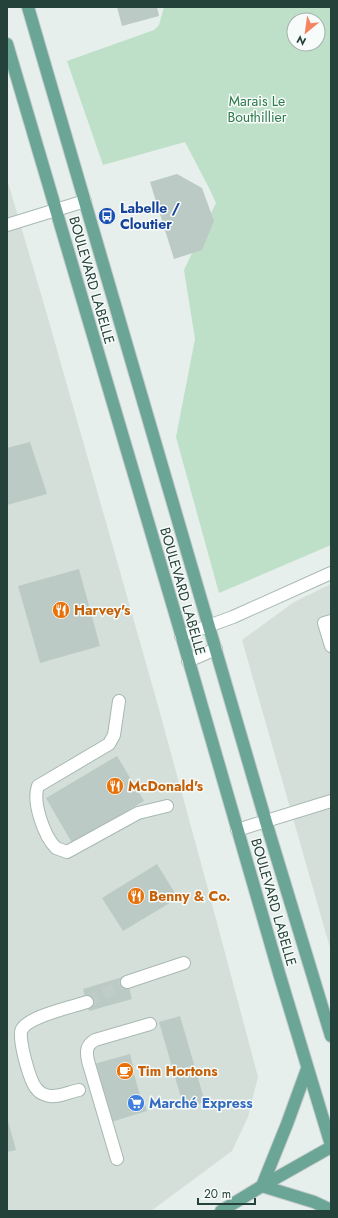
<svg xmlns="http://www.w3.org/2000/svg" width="338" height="1218" viewBox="0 0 338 1218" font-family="Jost,sans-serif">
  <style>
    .built { fill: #d4dfda }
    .green { fill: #bfe0c8; fill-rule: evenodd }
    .building { fill: #bbcac4 }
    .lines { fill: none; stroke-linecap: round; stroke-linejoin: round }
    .minor-tunnel { stroke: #bfccc8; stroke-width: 12; stroke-dasharray: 12 6; stroke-linecap: butt }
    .minor-casing { stroke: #a8b8b2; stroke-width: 14 }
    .major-casing { stroke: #c2cac8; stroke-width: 14 }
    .minor { stroke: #fff; stroke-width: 12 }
    .major { stroke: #6aa596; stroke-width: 12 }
    .labels { text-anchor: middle; stroke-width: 3; stroke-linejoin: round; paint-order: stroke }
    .park-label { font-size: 14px; fill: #2d7a4b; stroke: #f7fbf9 }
    .transit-label { font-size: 14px; font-weight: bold; fill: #164399; stroke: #f7fbf9; text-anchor: start }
    .street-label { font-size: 14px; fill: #24423a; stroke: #f7fbf9 }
    .food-label { font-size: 14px; font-weight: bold; fill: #c56008; stroke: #f7fbf9; text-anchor: start }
    .shop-label { font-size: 14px; font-weight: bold; fill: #366cbe; stroke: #f7fbf9; text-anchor: start }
  </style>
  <rect width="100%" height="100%" fill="#e6efeb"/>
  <path class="built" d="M7,179L46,311L157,702L208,889L258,1077L248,1117L232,1151L151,1211H7Z
    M331,584V951L242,640L294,602Z"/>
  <path class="green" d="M164,7H331V545L219,593L176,437L195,339L184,270L216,203L208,186L185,142L103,165L67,61L154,30L159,25ZM294,20H318V44H294Z"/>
  <path class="building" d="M117,7H157L159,16L122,26Z
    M177,174L202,188L214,221L202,250L174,259L150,182Z
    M30,442L47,494L7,505V448Z
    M79,569L100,646L40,663L18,586Z
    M117,756L144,801L72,843L46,798Z
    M157,864L178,898L123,931L102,898Z
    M126,976L132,999L89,1011L83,989Z
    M180,1016L205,1102L184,1108L159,1022Z
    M130,1054L134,1070H133L141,1099L143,1098L147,1111L111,1122L94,1064Z
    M7,1117L16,1150L7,1152Z"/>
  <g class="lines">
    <path class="minor-tunnel" d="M87,1002L127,982"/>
    <defs>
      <path id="minor" d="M7,225L85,201
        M331,621L324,623L331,646
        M181,636L233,617L331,573
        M188,661L216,649
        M119,701L114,735L109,744L38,786C32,802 44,836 56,848L67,852L138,813L167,806
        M237,830L331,801
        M127,982L184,963
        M79,1090C69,1092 55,1099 46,1095C42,1094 38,1091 36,1088C30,1081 17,1037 22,1029C30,1016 71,1007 87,1002
        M117,1159L88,1061C86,1052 86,1045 95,1040L150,1024"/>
      <path id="major" d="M28,7L266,822L331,1036
        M7,44L177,620L279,973L331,1145
        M262,1186L287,1124L307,1069
        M262,1186L314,1202L331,1210
        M221,1211L262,1186L331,1147"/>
    </defs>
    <use href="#minor" class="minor-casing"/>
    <use href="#major" class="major-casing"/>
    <use href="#minor" class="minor"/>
    <use href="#major" class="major"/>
  </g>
  <defs>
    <symbol id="bus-disc" viewBox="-11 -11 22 22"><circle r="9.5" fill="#1a4fb4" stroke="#f7fbf9"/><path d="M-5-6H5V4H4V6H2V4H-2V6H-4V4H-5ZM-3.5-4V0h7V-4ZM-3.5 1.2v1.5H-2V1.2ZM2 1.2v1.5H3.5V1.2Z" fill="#fff"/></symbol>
    <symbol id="restaurant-disc" viewBox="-11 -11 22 22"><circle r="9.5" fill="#e8710a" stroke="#f7fbf9"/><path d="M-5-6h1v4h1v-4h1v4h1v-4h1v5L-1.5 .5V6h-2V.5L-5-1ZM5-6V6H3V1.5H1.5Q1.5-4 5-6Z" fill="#fff"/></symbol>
    <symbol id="cafe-disc" viewBox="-11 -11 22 22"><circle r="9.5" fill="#e8710a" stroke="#f7fbf9"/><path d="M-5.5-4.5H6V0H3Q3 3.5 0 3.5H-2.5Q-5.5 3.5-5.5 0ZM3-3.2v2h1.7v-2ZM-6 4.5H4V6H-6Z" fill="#fff"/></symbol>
    <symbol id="supermarket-disc" viewBox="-11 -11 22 22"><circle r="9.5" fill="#3f7fe0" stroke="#f7fbf9"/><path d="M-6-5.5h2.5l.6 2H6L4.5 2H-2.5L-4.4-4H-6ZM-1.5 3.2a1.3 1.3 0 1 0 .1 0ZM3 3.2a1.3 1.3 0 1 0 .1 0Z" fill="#fff"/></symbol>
  </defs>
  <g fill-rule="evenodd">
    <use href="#bus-disc" x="97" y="206" width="20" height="20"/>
    <use href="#restaurant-disc" x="51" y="600" width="20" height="20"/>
    <use href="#restaurant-disc" x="105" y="776" width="20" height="20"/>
    <use href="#restaurant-disc" x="126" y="886" width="20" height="20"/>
    <use href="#cafe-disc" x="115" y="1061" width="20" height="20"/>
    <use href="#supermarket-disc" x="126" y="1093" width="20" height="20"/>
  </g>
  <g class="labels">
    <g class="park-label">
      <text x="257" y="106">Marais Le<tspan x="257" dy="16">Bouthillier</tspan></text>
    </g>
    <g class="transit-label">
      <text x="120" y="213">Labelle /<tspan x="120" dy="16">Cloutier</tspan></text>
    </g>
    <g class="street-label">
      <text transform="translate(92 280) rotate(74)" y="5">BOULEVARD LABELLE</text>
      <text transform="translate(183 591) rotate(74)" y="5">BOULEVARD LABELLE</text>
      <text transform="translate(274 902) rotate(74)" y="5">BOULEVARD LABELLE</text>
    </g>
    <g class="food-label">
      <text x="74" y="615">Harvey's</text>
      <text x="128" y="791">McDonald's</text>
      <text x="149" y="901">Benny &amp; Co.</text>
      <text x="138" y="1076">Tim Hortons</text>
    </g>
    <g class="shop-label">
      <text x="149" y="1108">Marché Express</text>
    </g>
  </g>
  <rect width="338" height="1218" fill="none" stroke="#24423a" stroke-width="16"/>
  <g transform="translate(306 32) rotate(209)"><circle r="19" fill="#f7fbf9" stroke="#a3b1ad"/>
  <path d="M0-3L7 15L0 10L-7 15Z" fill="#f4845f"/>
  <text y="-6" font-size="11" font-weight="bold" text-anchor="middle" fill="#24423a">N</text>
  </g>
  <path d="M198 1198v6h57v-6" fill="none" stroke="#24423a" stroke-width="2"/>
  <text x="204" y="1198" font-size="12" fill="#24423a" stroke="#f7fbf9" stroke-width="3" paint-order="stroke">20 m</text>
</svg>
